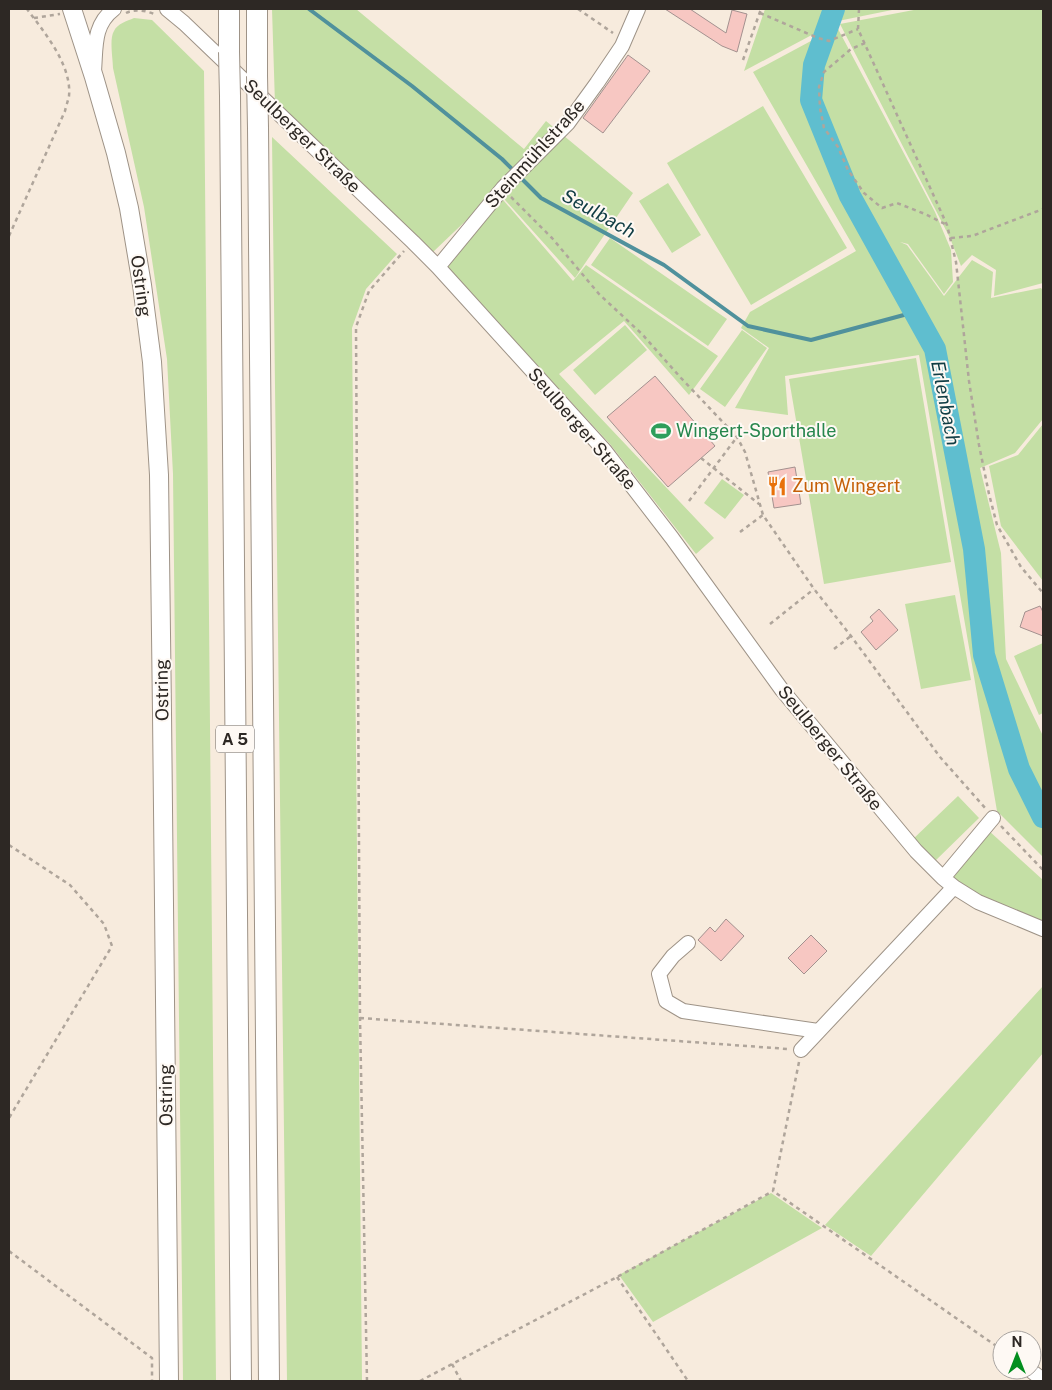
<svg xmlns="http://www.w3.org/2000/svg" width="1052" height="1390" viewBox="0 0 1052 1390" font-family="'Public Sans',sans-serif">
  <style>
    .green { fill: #c4dfa5 }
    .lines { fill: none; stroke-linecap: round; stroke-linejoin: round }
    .stream { stroke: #50919c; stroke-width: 4 }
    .river { stroke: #5fbecf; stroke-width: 22 }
    .building { fill: #f7c7c2; stroke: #a3918f }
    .minor-casing { stroke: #9e9387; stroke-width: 16 }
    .major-casing { stroke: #9e9387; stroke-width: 20 }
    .highway-casing { stroke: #9e9387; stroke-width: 22 }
    .path { stroke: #afa59b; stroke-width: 2.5; stroke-dasharray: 4 4; stroke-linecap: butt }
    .minor { stroke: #fff; stroke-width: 14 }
    .major { stroke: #fff; stroke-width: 18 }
    .highway { stroke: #fff; stroke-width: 20 }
    .highway-bridge-casing { stroke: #9e9387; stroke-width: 22; stroke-linecap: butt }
    .highway-bridge { stroke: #fff; stroke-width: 20 }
    .labels { text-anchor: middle; stroke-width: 4; stroke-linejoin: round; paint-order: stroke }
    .shield { fill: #fef9f4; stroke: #6c6762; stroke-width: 1 }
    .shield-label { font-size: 16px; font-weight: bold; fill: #2d2824 }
    .street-label { font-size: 18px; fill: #2d2824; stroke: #fef9f4 }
    .leisure-label { font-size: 18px; fill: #27864d; stroke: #fef9f4; text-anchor: start }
    .food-label { font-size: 18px; fill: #c56008; stroke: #fef9f4; text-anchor: start }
    .water-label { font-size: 19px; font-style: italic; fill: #103d44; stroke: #fef9f4 }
  </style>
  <rect width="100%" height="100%" fill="#f7ebdd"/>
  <path class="green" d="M272,9H356L524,149L546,121L633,193L575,278L497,191L433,252L275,104Z
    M765,9H897L838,21L744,71Z
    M919,9H1043V283L994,296L996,270L972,255L961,266L950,238L840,24Z
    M134,18L152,20L204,71L216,1381H183L173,474L167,359L144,207L113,68C113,59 109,39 114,31C117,24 127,21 134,18Z
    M837,27L935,212L951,250L953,282L944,294L908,244L900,242L907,245L944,296L972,260L993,272L991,298L1041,288L1043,291V419L1015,453L980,468L1001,553L1006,659L1043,736V857L997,811L919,355L785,376L788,415L735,408L769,348L741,328L750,312L856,251L753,72Z
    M763,106L847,248L751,305L667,163Z
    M272,137L397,254L366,289L352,328L362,1381H287Z
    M668,183L701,235L672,253L639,201Z
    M498,194L573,281L586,265L718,356L689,395L624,321L559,374L714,538L696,554L610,444L444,264Z
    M610,238L727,319L708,346L591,265Z
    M625,325L647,350L595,395L573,370Z
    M742,330L767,348L725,407L700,389Z
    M916,358L951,562L824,584L789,379Z
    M1043,424V581L1001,526L989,466L1018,455Z
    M722,479L744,495L725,519L704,503Z
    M955,595L971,680L921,689L905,604Z
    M1043,643V713L1039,715L1014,656Z
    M958,796L979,818L932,864L911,841Z
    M988,830L1043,880V936L976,908L941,884Z
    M1043,986V1053L871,1256L825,1225Z
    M771,1193L822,1228L653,1322L619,1275Z"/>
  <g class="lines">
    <path class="stream" d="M309,9L412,86L502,159L515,172
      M520,177L541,198L664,265L748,326L811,340L915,312"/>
    <path class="river" d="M834,9L814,65L811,100L850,196L935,349L974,549L984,655L1019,769L1043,817"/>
  </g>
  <path class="building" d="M665,9H690L726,33L732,10L747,14L737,52L722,46Z
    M628,55L650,71L603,133L583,118Z
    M655,376L715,446L668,487L607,417Z
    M795,467L801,504L774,508L768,472Z
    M1040,606L1043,612V636L1020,627L1025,612Z
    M879,609L898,630L876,650L861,632L873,621L870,617Z
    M726,919L744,936L721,961L698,940L710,927L715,932Z
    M811,935L827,951L804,974L788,958Z"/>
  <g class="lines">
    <defs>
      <path id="minor" d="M167,9L184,23L413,242L438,267L605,451L672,538L782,690L916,851L943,878L954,887L978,902L1043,929
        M94,71C96,47 93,25 114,9
        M438,267L503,188L568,123L597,83L622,46L638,9
        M943,878L993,818
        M688,943L673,956L659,974L666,1001L683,1011L818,1031
        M801,1050L954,887
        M1030,1370L1043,1380"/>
      <path id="major" d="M72,9L94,77L116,153L129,208L142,285L152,362L159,475L162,713L169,1381"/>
      <path id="highway" d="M229,9V52
        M257,9V76
        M230,96L241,1381
        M258,128L269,1381"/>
    </defs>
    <use href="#minor" class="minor-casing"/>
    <use href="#major" class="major-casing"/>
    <use href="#highway" class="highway-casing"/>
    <path class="path" d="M578,9L613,33
      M859,9L858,29L947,225L956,262L969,381L979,445L989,494L997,525L1021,567L1043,593
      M126,13C136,8 147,11 157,15
      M760,13L818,38L829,41L858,29
      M34,18L60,14
      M865,43L851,49L824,72L819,87L820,108L824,128L838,147L848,170L864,193L882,208L897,203L925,214L947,225
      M743,60L761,9
      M511,197L552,238L599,294L642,334L681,378L737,437L745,452L763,515L814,589L851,636L940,757L986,809
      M9,236L65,111C66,106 68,101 69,96C72,65 44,32 27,9
      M951,238L972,236L1043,209
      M701,458L759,504
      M689,501L737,437
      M740,532L763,515
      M770,624L814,589
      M834,649L851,636
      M1001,826L1043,870
      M9,845L70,885L104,924L112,946L9,1118
      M360,1018L788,1049
      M799,1062L773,1191L1002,1350
      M9,1251L152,1358V1381
      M617,1277L688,1381
      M452,1364L461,1381
      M367,1381L360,1018L356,327L369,291L404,251
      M420,1381L617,1277L773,1191"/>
    <use href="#minor" class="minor"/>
    <use href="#major" class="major"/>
    <use href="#highway" class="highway"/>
    <defs>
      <path id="highway-bridge" d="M229,52L230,96
        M257,76L258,128"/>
    </defs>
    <use href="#highway-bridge" class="highway-bridge-casing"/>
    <use href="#highway-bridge" class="highway-bridge"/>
  </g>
  <defs>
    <symbol id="stadium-bare" viewBox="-9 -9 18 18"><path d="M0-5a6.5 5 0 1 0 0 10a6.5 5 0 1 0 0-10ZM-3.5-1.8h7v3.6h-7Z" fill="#2e9e5b" stroke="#fef9f4" stroke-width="2.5" paint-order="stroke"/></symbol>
    <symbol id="restaurant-bare" viewBox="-9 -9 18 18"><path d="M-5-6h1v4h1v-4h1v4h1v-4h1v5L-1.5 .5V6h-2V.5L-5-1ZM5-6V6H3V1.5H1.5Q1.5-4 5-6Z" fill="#e8710a" stroke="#fef9f4" stroke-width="2.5" paint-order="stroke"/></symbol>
  </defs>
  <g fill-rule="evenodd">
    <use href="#stadium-bare" x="647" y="417" width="28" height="28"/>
    <use href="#restaurant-bare" x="763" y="472" width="28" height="28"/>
  </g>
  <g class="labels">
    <rect class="shield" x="216" y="725.5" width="38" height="27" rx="4"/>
    <g class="shield-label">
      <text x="235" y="745">A 5</text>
    </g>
    <g class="street-label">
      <text transform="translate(302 136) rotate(44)" y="6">Seulberger Straße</text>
      <text transform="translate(535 154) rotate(-48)" y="6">Steinmühlstraße</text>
      <text transform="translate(141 286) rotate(82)" y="6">Ostring</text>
      <text transform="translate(582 429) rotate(49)" y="6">Seulberger Straße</text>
      <text transform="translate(162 690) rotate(-91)" y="6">Ostring</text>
      <text transform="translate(830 748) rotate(51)" y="6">Seulberger Straße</text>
      <text transform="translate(166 1095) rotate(-91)" y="6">Ostring</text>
    </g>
    <g class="leisure-label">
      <text x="676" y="437">Wingert-Sporthalle</text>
    </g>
    <g class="food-label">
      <text x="792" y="492">Zum Wingert</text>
    </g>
    <g class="water-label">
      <text transform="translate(599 213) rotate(29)" y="7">Seulbach</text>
      <text transform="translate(946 403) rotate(79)" y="7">Erlenbach</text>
    </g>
  </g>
  <rect width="1052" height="1390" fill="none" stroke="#2d2824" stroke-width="20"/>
  <g transform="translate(1017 1355)"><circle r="24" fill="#fef9f4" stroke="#aaa5a1"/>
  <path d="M0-4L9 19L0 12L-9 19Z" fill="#038e1e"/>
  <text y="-8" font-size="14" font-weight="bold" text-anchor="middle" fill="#2d2824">N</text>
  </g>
</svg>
